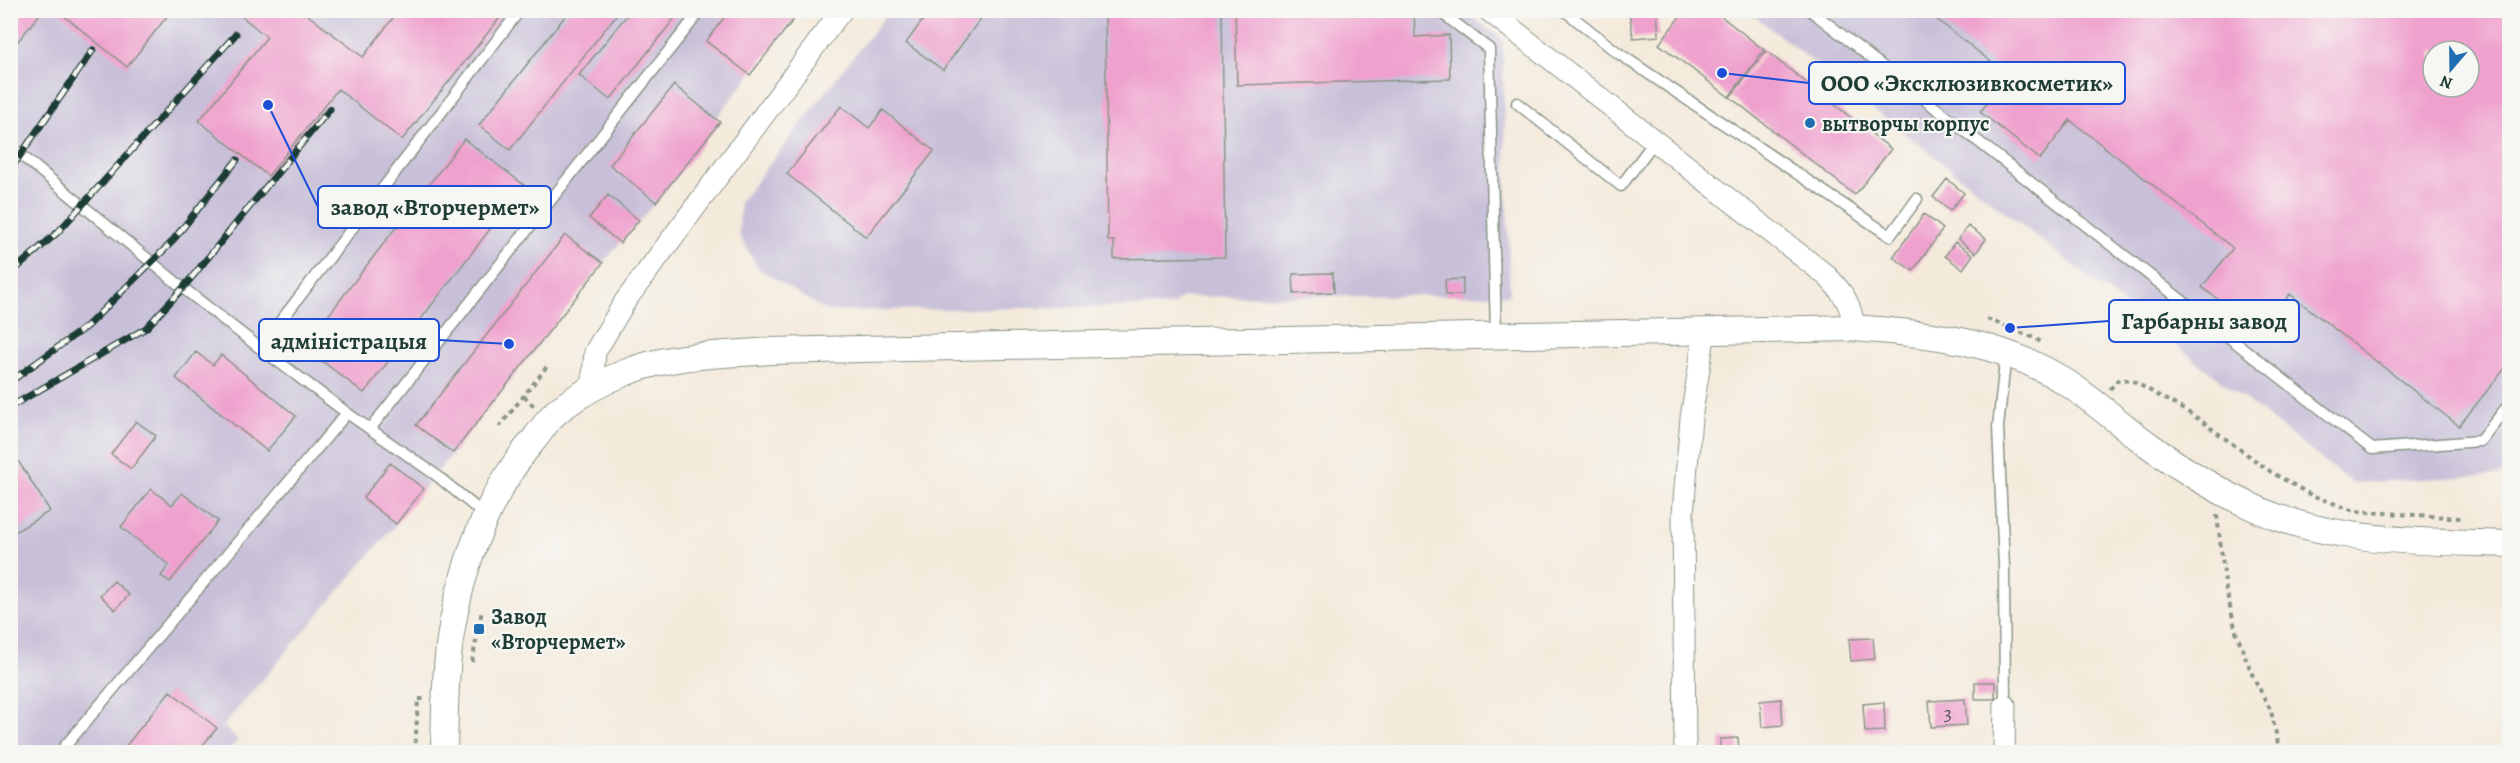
<svg xmlns="http://www.w3.org/2000/svg" width="2520" height="763" viewBox="0 0 2520 763" font-family="Alegreya,serif">
  <style>
    .industrial { fill: #c8c0d8; fill-rule: evenodd }
    .building { fill: #efa0cd; fill-rule: evenodd }
    .lines { fill: none; stroke-linecap: round; stroke-linejoin: round }
    .service-casing { stroke: #8a9488; stroke-width: 13 }
    .minor-casing { stroke: #8a9488; stroke-width: 23 }
    .tertiary-casing { stroke: #8a9488; stroke-width: 28 }
    .path { stroke: #8a9488; stroke-width: 4; stroke-dasharray: 4.5 4.5; stroke-linecap: butt }
    .service { stroke: #fff; stroke-width: 10 }
    .minor { stroke: #fff; stroke-width: 21 }
    .tertiary { stroke: #fff; stroke-width: 26 }
    .rail-casing { stroke: #1f3d34; stroke-width: 7 }
    .rail { stroke: #f6f6f2; stroke-width: 4.5; stroke-dasharray: 14; stroke-linecap: butt }
    .poi-dot { fill: #1f6fb2; stroke: #f6f6f2; stroke-width: 2 }
    .labels { text-anchor: middle; stroke-width: 4.5; stroke-linejoin: round; paint-order: stroke }
    .number-label { font-size: 20px; fill: #53565a }
    .poi-label { font-size: 22px; font-weight: bold; fill: #1f3d34; stroke: #f6f6f2; text-anchor: start }
    .leader { fill: none; stroke: #1d4ed8; stroke-width: 2 }
    .callout-dot { fill: #1d4ed8; stroke: #f6f6f2; stroke-width: 2 }
    .callout { fill: #f6f6f2; stroke: #1d4ed8; stroke-width: 2 }
    .callout-label { font-size: 24px; text-anchor: middle; font-weight: bold; fill: #1f3d34 }
  </style>
  <rect width="100%" height="100%" fill="#f6f6f2"/>
  <filter id="ink" filterUnits="userSpaceOnUse"><feTurbulence type="fractalNoise" baseFrequency=".0167" numOctaves="2"/><feDisplacementMap in="SourceGraphic" scale="12" xChannelSelector="R" yChannelSelector="G"/><feConvolveMatrix kernelMatrix="1 2 1 2 8 2 1 2 1" color-interpolation-filters="sRGB"/></filter>
  <filter id="wash" filterUnits="userSpaceOnUse"><feTurbulence type="fractalNoise" baseFrequency=".008" numOctaves="4" result="noise"/><feDisplacementMap in="SourceGraphic" scale="24" xChannelSelector="R" yChannelSelector="G"/><feGaussianBlur stdDeviation="1.35" result="paint"/><feColorMatrix in="noise" values="0 0 0 0 0 0 0 0 0 0 0 0 0 0 0 0 0 1.4 0 .05"/><feComposite in="paint" operator="in"/></filter>
  <g filter="url(#wash)">
    <rect width="100%" height="100%" fill="#f4eadb"/>
    <path class="industrial" d="M1463,10L1502,39L1510,295L1183,297L1171,306L826,311L758,268L739,235L740,202L889,11Z
      M10,11H801L716,118L720,122L656,202L603,263L396,524L223,726L238,740L227,752H11Z
      M1748,11H2509V464L2501,475L2352,483ZM2433,51H2469V87H2433Z"/>
    <g id="blocks">
      <path class="building" d="M10,10H43L10,51Z
        M57,10H172L127,67Z
        M234,10H301L363,57L399,10H506L402,140L338,89L268,176L199,121L267,37Z
        M570,10H620L510,150L479,125Z
        M631,10H681L610,100L579,75Z
        M730,10H801L750,75L706,41Z
        M930,10H987L943,70L906,43Z
        M1105,10H1222L1225,257L1114,259V241H1108Z
        M1235,10H1414L1415,37L1449,35L1450,79L1237,85Z
        M1629,10H1657L1659,36L1633,38Z
        M1685,10H1713L1764,50L1729,97L1659,44Z
        M1925,10H2510V362L2459,426L2290,294L2260,332L2202,287L2233,248L2070,120L2040,159L1980,112L2009,76ZM2433,51H2469V87H2433Z
        M1766,51L1891,149L1855,195L1730,97Z
        M674,85L720,122L656,202L610,165Z
        M841,106L869,128L883,110L934,151L866,237L787,174Z
        M464,139L524,185L364,393L304,347Z
        M1947,179L1964,193L1950,211L1933,197Z
        M608,195L639,220L620,243L589,218Z
        M1924,214L1943,229L1913,271L1893,257Z
        M1968,226L1986,239L1976,253L1958,239Z
        M565,235L603,263L453,453L416,425Z
        M1955,242L1973,255L1963,269L1945,256Z
        M1333,273L1334,292L1294,294L1293,274Z
        M1463,279V295H1446L1445,280Z
        M196,352L213,365L221,355L296,416L267,451L176,378Z
        M136,421L156,436L131,469L111,454Z
        M10,448L50,511L10,535Z
        M390,463L424,489L396,524L363,498Z
        M151,489L172,505L182,493L218,521L170,582L161,576L169,565L121,527Z
        M114,581L129,595L115,610L100,595Z
        M1873,638L1875,659L1851,661L1849,639Z
        M1975,682H1995V699H1975Z
        M170,691L217,728L197,752H121Z
        M1781,699L1783,725L1762,727L1760,701Z
        M1965,699L1967,725L1931,727L1929,701Z
        M1884,702L1885,731L1865,732L1863,704Z
        M1738,738L1739,752H1720V739Z"/>
    </g>
  </g>
  <g filter="url(#ink)">
    <use href="#blocks" fill-opacity="0" stroke="#8a9488" stroke-width="1.5"/>
    <g class="lines">
      <defs>
        <path id="service" d="M1438,10L1489,49L1496,335
          M1564,10L1618,53L1890,236L1917,199
          M1810,10L2372,449L2480,441L2510,403
          M1517,103L1621,186L1654,142
          M10,146L183,288L260,348
          M347,413L436,475L485,515
          M370,429L701,10
          M2005,705L2004,567L1998,427L2006,353
          M60,752L347,413L260,348L520,10"/>
        <path id="minor" d="M1488,10L1827,276C1844,294 1851,303 1854,328
          M595,387L593,375L595,352L626,300L842,10
          M1685,752L1683,513L1691,418L1705,331
          M2004,752L2005,705"/>
        <path id="tertiary" d="M444,752C445,709 445,664 453,621C466,554 491,489 536,437C543,428 550,416 560,409C580,394 603,381 627,372C671,354 723,355 770,351L1854,328C1930,334 2001,340 2067,383C2096,402 2122,426 2150,446C2184,471 2221,493 2259,510C2336,544 2427,541 2510,544"/>
      </defs>
      <use href="#service" class="service-casing"/>
      <use href="#minor" class="minor-casing"/>
      <use href="#tertiary" class="tertiary-casing"/>
      <path class="path" d="M1987,319L2037,339L2040,342
        M2110,389L2118,380H2131L2193,415L2271,472L2311,495L2354,511L2461,518
        M524,396L534,406
        M499,427L549,364
        M2217,515L2226,590L2237,635L2252,674L2271,711L2280,752
        M472,662L482,610
        M415,752L418,699H425"/>
      <use href="#service" class="service"/>
      <use href="#minor" class="minor"/>
      <use href="#tertiary" class="tertiary"/>
      <defs>
        <path id="rail" d="M10,170L93,50
          M10,274L58,232L236,34
          M10,382L87,326L170,244L237,160
          M10,407L146,328L183,288L330,109"/>
      </defs>
      <use href="#rail" class="rail-casing"/>
      <use href="#rail" class="rail"/>
    </g>
  </g>
  <g class="poi-dot">
    <circle cx="1810" cy="123" r="6"/>
    <rect x="473" y="623" width="12" height="12" rx="3"/>
  </g>
  <g class="labels">
    <g class="number-label">
      <text x="1948" y="720">3</text>
    </g>
    <g class="poi-label">
      <text x="1822" y="131">вытворчы корпус</text>
      <text x="491" y="624">Завод<tspan x="491" dy="25">«Вторчермет»</tspan></text>
    </g>
  </g>
  <path class="leader" d="M1722 73L1809 83M268 105L318 207M2010 328L2109 321M509 344L439 340"/>
  <g class="callout-dot">
    <circle cx="1722" cy="73" r="6"/>
    <circle cx="268" cy="105" r="6"/>
    <circle cx="2010" cy="328" r="6"/>
    <circle cx="509" cy="344" r="6"/>
  </g>
  <g class="callout">
    <rect x="1809" y="62" width="316" height="42" rx="6"/>
    <rect x="318" y="186" width="233" height="42" rx="6"/>
    <rect x="2109" y="300" width="190" height="42" rx="6"/>
    <rect x="259" y="319" width="180" height="42" rx="6"/>
  </g>
  <g class="callout-label">
    <text x="1967" y="91">ООО «Эксклюзивкосметик»</text>
    <text x="435" y="215">завод «Вторчермет»</text>
    <text x="2204" y="329">Гарбарны завод</text>
    <text x="349" y="349">адміністрацыя</text>
  </g>
  <rect width="2520" height="763" fill="none" stroke="#f6f6f2" stroke-width="36"/>
  <g transform="translate(2451 69) rotate(200)"><circle r="28" fill="#f6f6f2" stroke="#a0aca6" stroke-width="1.5"/>
  <path d="M0-4.5L10 22L0 15L-10 22Z" fill="#1f6fb2"/>
  <text y="-9" font-size="16" font-weight="bold" text-anchor="middle" fill="#1f3d34">N</text>
  </g>
</svg>
